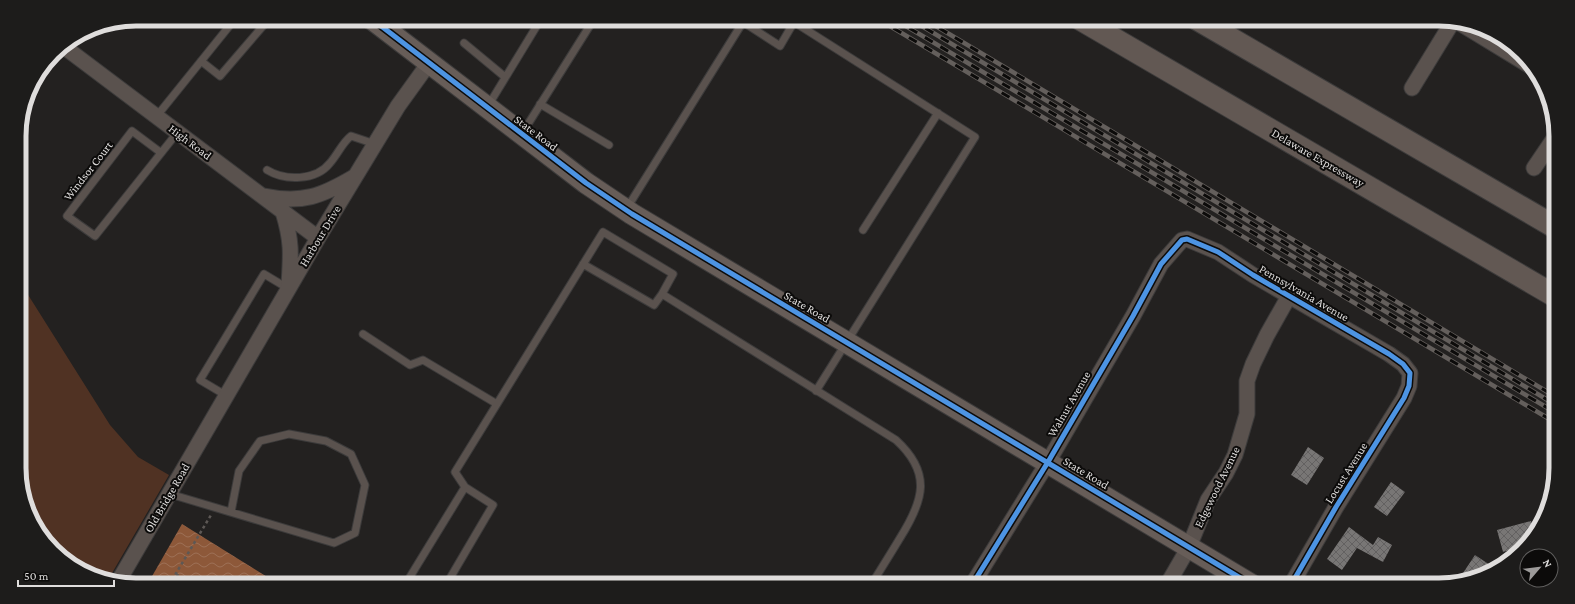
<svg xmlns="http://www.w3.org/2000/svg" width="1575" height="604" viewBox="0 0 1575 604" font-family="'Crimson Pro',serif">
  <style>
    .green { fill: #503223 }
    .water { fill: url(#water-waves) }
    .building { fill: url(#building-cross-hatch) }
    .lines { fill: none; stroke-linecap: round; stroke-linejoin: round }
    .lane-casing { stroke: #3c3b3b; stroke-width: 9 }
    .street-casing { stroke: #3c3b3b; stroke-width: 17 }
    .secondary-casing { stroke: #3c3b3b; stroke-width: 23 }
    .highway-casing { stroke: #3c3b3b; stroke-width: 24 }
    .path { stroke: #5d5855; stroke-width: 2.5; stroke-dasharray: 3 3; stroke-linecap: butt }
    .lane { stroke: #5a524e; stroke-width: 7 }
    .street { stroke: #5a524e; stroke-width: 15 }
    .secondary { stroke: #675d58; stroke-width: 21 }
    .highway { stroke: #625853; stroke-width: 22 }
    .rail-casing { stroke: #645f5c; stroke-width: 4.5 }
    .rail { stroke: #0c0b0a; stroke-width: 3; stroke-dasharray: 9; stroke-linecap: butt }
    .cycleway-casing { stroke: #0c0b0a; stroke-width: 8 }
    .cycleway { stroke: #4d94e3; stroke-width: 5 }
    .labels { text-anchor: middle; stroke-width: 4; stroke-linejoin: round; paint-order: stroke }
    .street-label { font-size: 12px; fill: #dfdddc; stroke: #0c0b0a }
    .rim { fill: none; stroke: #dfdddc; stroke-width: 5 }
  </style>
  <defs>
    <pattern id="water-waves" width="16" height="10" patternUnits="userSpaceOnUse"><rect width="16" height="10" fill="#8d5839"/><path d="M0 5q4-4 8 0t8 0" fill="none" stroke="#9d7055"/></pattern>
    <pattern id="building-cross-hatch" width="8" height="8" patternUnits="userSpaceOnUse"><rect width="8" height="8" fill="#787675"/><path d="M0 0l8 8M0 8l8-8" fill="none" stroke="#636161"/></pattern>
  </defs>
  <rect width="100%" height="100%" fill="#232120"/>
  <path class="green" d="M20,282L110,425L138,457L169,475L108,580L98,579L48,545L21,490Z"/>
  <path class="water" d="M182,524L280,585H147Z"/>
  <path class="building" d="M1308,447L1324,458L1307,485L1291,475Z
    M1391,482L1405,492L1387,516L1374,507Z
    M1531,521L1534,534L1532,539L1525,546L1503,552L1497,530Z
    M1349,527L1373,545L1378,537L1392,545L1383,562L1357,548L1342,570L1327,559Z
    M1475,555L1496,569L1477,579L1457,582Z"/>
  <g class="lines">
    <defs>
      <path id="lane" d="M391,31L398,19
        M464,43L505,77
        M201,61L220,76L269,19
        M540,104L609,145
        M488,106L541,19
        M156,117L235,19
        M523,132L594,19
        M160,152L132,131L67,216L95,236L177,133
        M267,170C285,181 316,181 330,163C338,154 342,143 351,136L375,144
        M627,208L743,22L780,46L794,22L975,137L816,391
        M863,230L938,113
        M583,264L654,305L662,294
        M363,334L410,365L423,360L497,404
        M227,396L200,380L264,274L289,289
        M170,494L334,543L355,533L365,485L351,454L326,441L289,434L260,441L239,471L231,512
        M405,585L465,487
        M446,585L493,505L465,487L455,472L603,232L673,274L662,294L896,440C932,473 924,500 900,538C891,553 881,569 871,585"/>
      <path id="street" d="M1458,22L1530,66
        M63,46L318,238
        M1412,88L1453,21
        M1534,168L1555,137
        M264,196C302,204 322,196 354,177
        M283,212C292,241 291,254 289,284
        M118,582L318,238L398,106L429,63
        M972,585L1048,462L1133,316L1161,264L1182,240L1187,239L1218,252L1253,275L1389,354L1403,364L1410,373L1409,386L1404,398L1336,507L1291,585
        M1167,585L1189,547L1208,500L1226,473L1235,455L1247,414V381L1253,364L1267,335L1289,296"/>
      <path id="secondary" d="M372,19L586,183L632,214L1252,585"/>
      <path id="highway" d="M1080,19L1555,296
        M1197,19L1555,227"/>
    </defs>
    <use href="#lane" class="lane-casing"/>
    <use href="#street" class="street-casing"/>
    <use href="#secondary" class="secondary-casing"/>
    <use href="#highway" class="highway-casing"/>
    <path class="path" d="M176,574L195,585
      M169,585L211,515"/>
    <use href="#lane" class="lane"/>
    <use href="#street" class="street"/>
    <use href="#secondary" class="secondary"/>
    <use href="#highway" class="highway"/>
    <defs>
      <path id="rail" d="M878,19L1556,423
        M894,19L1556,413
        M910,19L1556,405
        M924,19L1556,397"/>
    </defs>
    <use href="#rail" class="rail-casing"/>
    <use href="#rail" class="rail"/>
    <defs>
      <path id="cycleway" d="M372,19L586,183L632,214L1252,585
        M972,585L1048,462L1133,316L1161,264L1182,240L1187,239L1218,252L1253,275L1389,354L1403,364L1410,373L1409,386L1404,398L1336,507L1291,585"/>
    </defs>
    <use href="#cycleway" class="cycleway-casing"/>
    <use href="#cycleway" class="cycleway"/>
  </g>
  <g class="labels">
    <g class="street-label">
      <text transform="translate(536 133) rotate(37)" y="4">State Road</text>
      <text transform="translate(190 142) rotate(37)" y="4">High Road</text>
      <text transform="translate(1318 158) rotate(30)" y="4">Delaware Expressway</text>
      <text transform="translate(88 171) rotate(-52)" y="4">Windsor Court</text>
      <text transform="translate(320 236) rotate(-59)" y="4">Harbour Drive</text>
      <text transform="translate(1304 293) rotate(30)" y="4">Pennsylvania Avenue</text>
      <text transform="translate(807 307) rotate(30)" y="4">State Road</text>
      <text transform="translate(1069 404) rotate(-60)" y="4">Walnut Avenue</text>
      <text transform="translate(1086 473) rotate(31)" y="4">State Road</text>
      <text transform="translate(1346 473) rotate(-58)" y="4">Locust Avenue</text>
      <text transform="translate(1217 487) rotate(-64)" y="4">Edgewood Avenue</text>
      <text transform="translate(167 498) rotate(-60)" y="4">Old Bridge Road</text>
    </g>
  </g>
  <path d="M0 0H1575V604H0ZM136 26H1439A110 110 0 0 1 1549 136V468A110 110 0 0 1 1439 578H136A110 110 0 0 1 26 468V136A110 110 0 0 1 136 26Z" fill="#1d1c1b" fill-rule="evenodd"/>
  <path class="rim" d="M136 26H1439A110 110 0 0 1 1549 136V468A110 110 0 0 1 1439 578H136A110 110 0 0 1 26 468V136A110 110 0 0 1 136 26Z"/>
  <g transform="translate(1539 568) rotate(62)"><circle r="19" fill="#0c0b0a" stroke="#605f5e"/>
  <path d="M0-3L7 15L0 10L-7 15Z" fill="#9d9b9a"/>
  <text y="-6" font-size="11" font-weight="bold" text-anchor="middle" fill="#dfdddc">N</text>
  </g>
  <path d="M18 580v6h96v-6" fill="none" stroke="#dfdddc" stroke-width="2"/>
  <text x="24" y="580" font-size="12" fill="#dfdddc" stroke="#0c0b0a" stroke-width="3" paint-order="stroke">50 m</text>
</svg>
